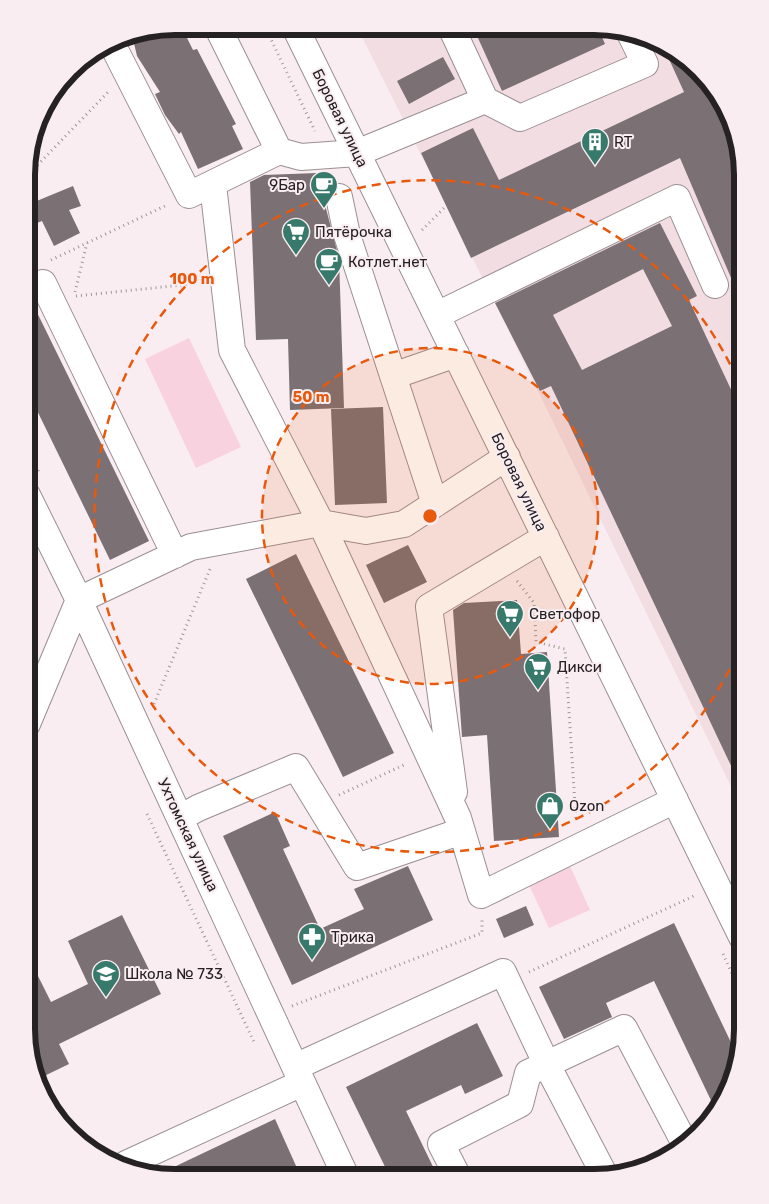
<svg xmlns="http://www.w3.org/2000/svg" width="769" height="1204" viewBox="0 0 769 1204" font-family="Rubik,sans-serif">
  <style>
    .built { fill: #f2dde3 }
    .green { fill: #f8d2de }
    .building { fill: #7b7074; fill-rule: evenodd }
    .lines { fill: none; stroke-linecap: round; stroke-linejoin: round }
    .minor-casing { stroke: #9a8f93; stroke-width: 28 }
    .path { stroke: #9f9699; stroke-width: 3; stroke-dasharray: 1 4; stroke-linecap: butt }
    .minor { stroke: #fff; stroke-width: 26 }
    .ring { fill: none; stroke: #e8590c; stroke-width: 2.5; stroke-dasharray: 9 6 }
    .labels { text-anchor: middle; stroke-width: 4; stroke-linejoin: round; paint-order: stroke }
    .street-label { font-size: 15px; fill: #262123; stroke: #f9edf1 }
    .poi-label { font-size: 15px; fill: #262123; stroke: #f9edf1; text-anchor: start }
    .rim { fill: none; stroke: #262123; stroke-width: 6 }
    .centre { fill: #e8590c; stroke: #f9edf1; stroke-width: 2.5 }
    .ring-label { font-size: 15px; text-anchor: middle; font-weight: bold; fill: #e8590c; stroke: #f9edf1; stroke-width: 4; stroke-linejoin: round; paint-order: stroke }
  </style>
  <rect width="100%" height="100%" fill="#f9edf1"/>
  <path class="built" d="M357,27L614,28L684,57L731,118L743,175L742,809L495,303Z"/>
  <path class="green" d="M189,338L241,447L196,468L145,359Z
    M570,866L590,910L549,928L529,885Z"/>
  <path class="building" d="M175,26H181L193,50L197,49L236,124L232,126L243,149L198,169L181,132L179,134L165,115L155,94L160,92L137,56L132,35Z
    M473,27L598,28L605,44L502,91Z
    M664,48L684,57L731,118L743,175V306L680,158L471,258L421,153L473,128L499,180L684,92Z
    M443,57L455,79L409,104L397,81Z
    M317,173L318,201H324L339,258L344,408L290,410L288,339L256,340L250,182L264,175Z
    M73,186L81,206L69,210L80,233L54,246L42,221L27,227V205Z
    M660,223L697,296L689,300L743,415V791L551,386L540,391L495,303ZM643,269L672,326L582,370L553,315Z
    M27,292L149,541L110,560L27,390Z
    M383,407L387,503L335,505L331,409Z
    M408,545L427,582L384,603L366,565Z
    M296,554L394,753L343,777L246,579Z
    M517,600L521,654L547,652L559,837L494,841L487,735L462,737L453,610L464,603Z
    M275,812L290,846L283,849L320,929L364,909L354,889L408,866L433,920L292,985L223,836Z
    M526,906L534,925L504,938L496,919Z
    M122,915L161,994L59,1044L69,1064L36,1080L26,1029V952L51,1002L88,984L68,941Z
    M674,923L737,1055L717,1113L654,981L606,1003L612,1017L564,1039L539,987Z
    M477,1023L503,1076L465,1094L461,1085L406,1111L438,1177H390L346,1087Z
    M275,1119L301,1177L155,1176Z"/>
  <g class="lines">
    <defs>
      <path id="minor" d="M217,26L279,151
        M295,27L742,937
        M451,27L485,100L520,118L645,64L631,35
        M111,42L189,195L279,151L301,157L357,153L485,100
        M213,185L232,350L321,523L458,818L481,895L675,800
        M339,197L347,235L435,504
        M43,283L175,555
        M437,315L677,198L715,285
        M393,376L456,354
        M27,495L75,592L346,1177
        M27,724L79,600L191,547L321,523L366,531L404,524L507,457
        M454,792L429,607L546,537
        M180,818L198,808L296,767L357,867L462,831
        M295,1067L503,972L546,1063L605,1176
        M126,1164L302,1083
        M458,1177L441,1144L520,1104L528,1073L624,1028L683,1140"/>
    </defs>
    <use href="#minor" class="minor-casing"/>
    <path class="path" d="M265,27L315,131
      M27,176L110,90
      M422,230L446,206
      M51,260L167,205
      M75,292L87,243
      M76,296L201,283
      M27,448L40,474
      M517,581L534,603L536,642L565,649L576,821
      M154,704L210,569
      M339,795L406,764
      M147,814L254,1042
      M723,954L742,995
      M529,972L696,895
      M292,1006L482,933V919"/>
    <use href="#minor" class="minor"/>
  </g>
  <circle cx="430" cy="516" r="168" fill="#e8590c" fill-opacity=".12"/>
  <g class="ring">
    <circle cx="430" cy="516" r="168"/>
    <path d="M742 642A336 336 0 1 1 743 393"/>
  </g>
  <defs>
    <symbol id="building-pin" viewBox="-11 -11 22 30"><path d="M0 17L-7.5 6A9.5 9.5 0 1 1 7.5 6Z" fill="#37796a" stroke="#f9edf1"/><path d="M-4-6H4V6H1V3H-1V6H-4ZM-2.5-4.3h1.7v1.8h-1.7ZM.8-4.3h1.7v1.8H.8ZM-2.5-1h1.7V.8h-1.7ZM.8-1h1.7V.8H.8Z" fill="#fff"/></symbol>
    <symbol id="cafe-pin" viewBox="-11 -11 22 30"><path d="M0 17L-7.5 6A9.5 9.5 0 1 1 7.5 6Z" fill="#37796a" stroke="#f9edf1"/><path d="M-5.5-4.5H6V0H3Q3 3.5 0 3.5H-2.5Q-5.5 3.5-5.5 0ZM3-3.2v2h1.7v-2ZM-6 4.5H4V6H-6Z" fill="#fff"/></symbol>
    <symbol id="supermarket-pin" viewBox="-11 -11 22 30"><path d="M0 17L-7.5 6A9.5 9.5 0 1 1 7.5 6Z" fill="#37796a" stroke="#f9edf1"/><path d="M-6-5.5h2.5l.6 2H6L4.5 2H-2.5L-4.4-4H-6ZM-1.5 3.2a1.3 1.3 0 1 0 .1 0ZM3 3.2a1.3 1.3 0 1 0 .1 0Z" fill="#fff"/></symbol>
    <symbol id="shop-pin" viewBox="-11 -11 22 30"><path d="M0 17L-7.5 6A9.5 9.5 0 1 1 7.5 6Z" fill="#37796a" stroke="#f9edf1"/><path d="M-5-2.5h2.3a2.7 3.5 0 0 1 5.4 0H5L5.5 6h-11ZM-1.5-2.5h3a1.5 2.3 0 0 0-3 0Z" fill="#fff"/></symbol>
    <symbol id="pharmacy-pin" viewBox="-11 -11 22 30"><path d="M0 17L-7.5 6A9.5 9.5 0 1 1 7.5 6Z" fill="#37796a" stroke="#f9edf1"/><path d="M-2-6h4v4h4v4h-4v4h-4v-4h-4v-4h4Z" fill="#fff"/></symbol>
    <symbol id="school-pin" viewBox="-11 -11 22 30"><path d="M0 17L-7.5 6A9.5 9.5 0 1 1 7.5 6Z" fill="#37796a" stroke="#f9edf1"/><path d="M0-5L7-2L0 1L-7-2ZM-4 1L0 2.5L4 1V4Q0 6-4 4Z" fill="#fff"/></symbol>
  </defs>
  <g fill-rule="evenodd">
    <use href="#building-pin" x="579" y="126" width="32" height="43"/>
    <use href="#cafe-pin" x="308" y="169" width="32" height="43"/>
    <use href="#supermarket-pin" x="280" y="216" width="32" height="43"/>
    <use href="#cafe-pin" x="313" y="246" width="32" height="43"/>
    <use href="#supermarket-pin" x="494" y="598" width="32" height="43"/>
    <use href="#supermarket-pin" x="522" y="651" width="32" height="43"/>
    <use href="#shop-pin" x="534" y="790" width="32" height="43"/>
    <use href="#pharmacy-pin" x="296" y="921" width="32" height="43"/>
    <use href="#school-pin" x="90" y="958" width="32" height="43"/>
  </g>
  <g class="labels">
    <g class="street-label">
      <text transform="translate(340 118) rotate(64)" y="5">Боровая улица</text>
      <text transform="translate(519 482) rotate(64)" y="5">Боровая улица</text>
      <text transform="translate(188 835) rotate(65)" y="5">Ухтомская улица</text>
    </g>
    <g class="poi-label">
      <text x="614" y="147">RT</text>
      <text x="305" y="190" text-anchor="end">9Бар</text>
      <text x="315" y="237">Пятёрочка</text>
      <text x="348" y="267">Котлет.нет</text>
      <text x="529" y="619">Светофор</text>
      <text x="557" y="672">Дикси</text>
      <text x="569" y="811">Ozon</text>
      <text x="331" y="942">Трика</text>
      <text x="125" y="979">Школа № 733</text>
    </g>
  </g>
  <path d="M0 0H769V1204H0ZM175 35H594A140 140 0 0 1 734 175V1029A140 140 0 0 1 594 1169H175A140 140 0 0 1 35 1029V175A140 140 0 0 1 175 35Z" fill="#f9edf1" fill-rule="evenodd"/>
  <path class="rim" d="M175 35H594A140 140 0 0 1 734 175V1029A140 140 0 0 1 594 1169H175A140 140 0 0 1 35 1029V175A140 140 0 0 1 175 35Z"/>
  <circle cx="430" cy="516" r="8" class="centre"/>
  <g class="ring-label">
    <text x="192" y="284">100 m</text>
    <text x="311" y="402">50 m</text>
  </g>
</svg>
